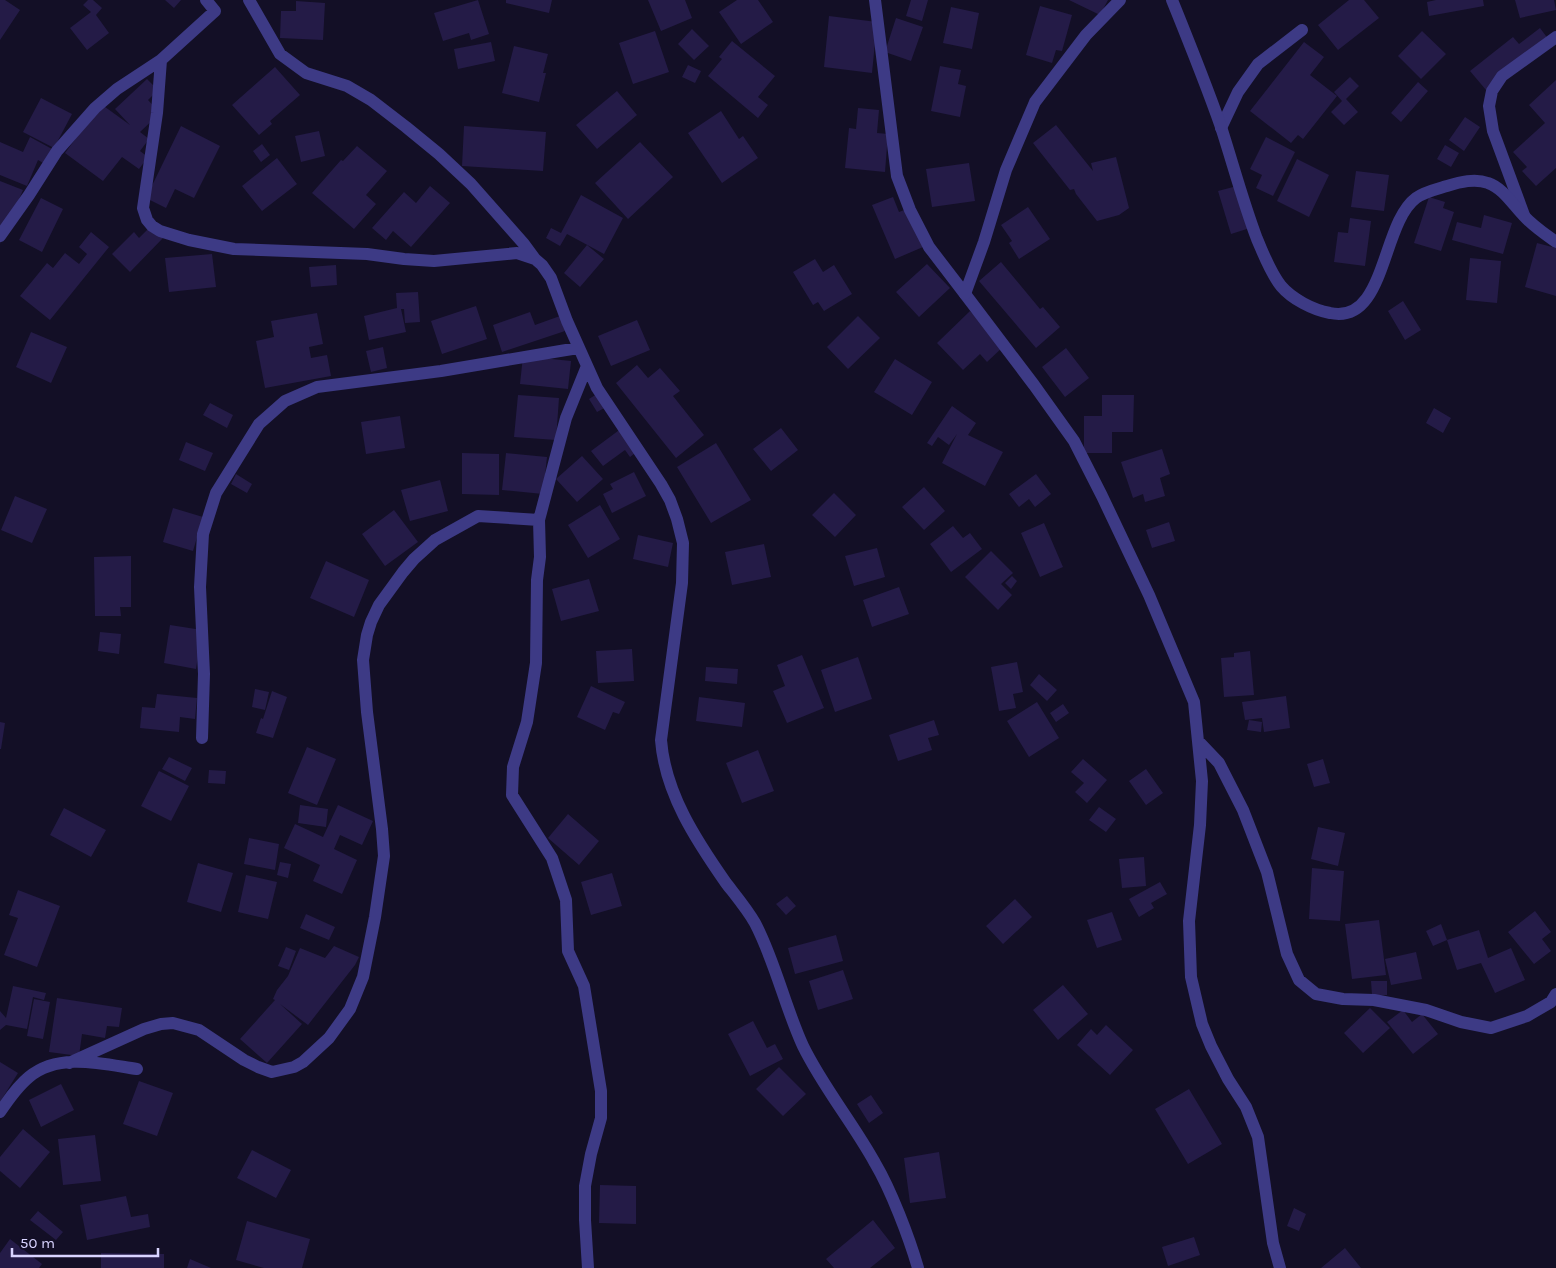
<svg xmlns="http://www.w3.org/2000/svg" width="1556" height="1268" viewBox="0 0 1556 1268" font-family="Karla,sans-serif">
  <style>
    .building { fill: #241b47 }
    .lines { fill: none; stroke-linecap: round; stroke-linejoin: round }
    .minor { stroke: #3d3a85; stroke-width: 12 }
    .tertiary { stroke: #3d3a85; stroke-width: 12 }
  </style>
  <rect width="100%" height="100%" fill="#130f26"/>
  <path class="building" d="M0,0H5L20,10L0,40Z
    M88,0H93L102,8L96,15L109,33L87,50L70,28L91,12L83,5Z
    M165,0H181L174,8Z
    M478,0L489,34L471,40L469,33L443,41L434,13Z
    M506,0H552L549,13L506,3Z
    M648,0H685L692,18L661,31Z
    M737,0H758L773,22L741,44L719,12Z
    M911,0H928L922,21L906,16Z
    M1069,0H1108L1100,15Z
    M1349,0H1364L1379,18L1338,50L1318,25Z
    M1436,0H1483L1484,6L1429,16L1427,2Z
    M1515,0H1554L1556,10L1520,18Z
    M296,1L325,3L323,40L280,38L281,11H296Z
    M1040,6L1072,15L1062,51L1056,50L1052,63L1026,55Z
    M951,7L979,13L972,49L943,43Z
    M829,16L877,22L872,73L824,67Z
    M896,18L923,27L911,61L885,52Z
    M1540,28L1549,40L1486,90L1470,71L1513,37L1519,44Z
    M692,29L709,46L694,60L678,44Z
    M655,31L669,72L633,84L619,43Z
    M1422,31L1446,54L1421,79L1398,56Z
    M732,41L775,76L758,97L768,105L758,118L708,76L722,59L719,57Z
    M491,42L495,61L458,69L454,49Z
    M1304,42L1324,57L1310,75L1337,96L1303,139L1298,135L1291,143L1250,111Z
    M514,46L548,54L543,73H546L539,102L502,93Z
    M688,65L701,71L695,83L682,77Z
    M940,66L961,70L958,84L966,86L960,117L931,111Z
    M275,67L300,95L270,121L272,124L259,135L232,105Z
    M1350,77L1359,86L1346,99L1358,112L1344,125L1331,112L1342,101L1334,92Z
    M147,79L158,90L148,100L160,113L140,132L149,139L140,151L148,157L139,169L122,157L103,181L65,153L101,104L130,125L115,109Z
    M1556,80V168L1536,186L1522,171L1527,167L1513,152L1545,123L1529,105Z
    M1418,82L1428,91L1401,122L1391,113Z
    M617,91L637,115L597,149L576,125Z
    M41,98L72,114L54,148L23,132Z
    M858,108L879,110L877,133L888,134L885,172L845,168L849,128L856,129Z
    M721,111L739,139L743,136L758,158L722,183L688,133Z
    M1465,117L1480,127L1464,151L1449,140Z
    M1056,125L1093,171L1091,163L1116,157L1129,208L1119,215L1097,221L1076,194L1074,189L1070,190L1033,143Z
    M181,126L220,146L194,198L175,189L166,208L146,198Z
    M464,126L546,132L543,171L462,166Z
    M319,131L325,156L301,162L295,136Z
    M30,137L52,149L45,164L38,160L27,186L0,175V142L23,152Z
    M1266,137L1295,152L1273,196L1256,188L1262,175L1250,169Z
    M640,142L673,177L628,219L595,183Z
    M262,144L270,155L261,162L253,151Z
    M1445,145L1459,153L1451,167L1437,159Z
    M357,146L387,171L366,195L376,204L354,229L312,193L341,160L343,161Z
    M277,158L297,184L262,211L242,186Z
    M1297,159L1329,175L1309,217L1277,201Z
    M969,163L975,201L932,207L926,169Z
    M1356,171L1389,175L1384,211L1351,207Z
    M0,181L23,190L0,244Z
    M430,186L450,203L411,247L393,231L386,240L372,228L404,192L416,203Z
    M1237,186L1250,228L1231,234L1218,191Z
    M581,195L623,218L604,254L567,234L560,246L546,238L551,228L561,233Z
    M893,197L899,212L907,209L923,247L895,259L872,205Z
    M1429,197L1445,202L1443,208L1454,212L1441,251L1414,243Z
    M41,198L63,209L42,252L19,240Z
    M1028,207L1050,239L1019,259L1009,243L1012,241L1001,225Z
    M1484,215L1512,223L1503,254L1452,240L1457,222L1481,228Z
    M1350,218L1371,221L1365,266L1334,262L1338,232L1348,233Z
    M151,226L163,238L130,272L112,254L134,232L139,238Z
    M91,232L109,247L50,320L20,296L47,263L53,268L65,253L79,264L87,254L79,247Z
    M1537,243L1556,248V296L1525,287Z
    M587,245L604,259L580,287L564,273Z
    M212,254L216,287L169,292L165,258Z
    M1470,258L1501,261L1497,303L1466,300Z
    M815,259L823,272L834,265L852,294L824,311L818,302L813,305L793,272Z
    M1001,262L1040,309L1043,307L1060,327L1036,348L979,281Z
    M927,264L950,288L919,317L896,292Z
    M336,265L337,285L311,287L309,267Z
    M418,292L420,322L405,323L404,309H401L406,332L369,340L364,316L397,308L396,293Z
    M1403,301L1421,330L1405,340L1388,311Z
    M476,306L487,339L442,354L431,321Z
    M970,311L1004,346L987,362L980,354L963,370L937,343Z
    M530,312L535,325L560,316L565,331L502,352L493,325Z
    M317,313L323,344L309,347L311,358L327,355L331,376L265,388L256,341L274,337L271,321Z
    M858,316L880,338L848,369L827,347Z
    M637,320L650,350L611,366L598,336Z
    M31,332L67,347L51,383L16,367Z
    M383,347L387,368L371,372L366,351Z
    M1066,348L1089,378L1065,397L1042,367Z
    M523,356L571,361L568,389L520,384Z
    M895,359L932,382L912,415L874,392Z
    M637,365L648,378L660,368L680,391L673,396L704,435L676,458L616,383Z
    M600,392L608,406L597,412L589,399Z
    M518,395L559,398L556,440L514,437Z
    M1102,395H1134L1133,432H1112V453H1084V416H1102Z
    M210,403L233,415L227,428L203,415Z
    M952,406L976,423L968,435L1003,452L985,486L942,463L957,434L949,445L938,437L932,446L927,443Z
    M1434,408L1451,418L1443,433L1426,423Z
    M400,416L405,448L366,454L361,422Z
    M626,425L643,447L630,457L625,450L603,466L591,451Z
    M781,428L798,450L771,471L753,449Z
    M186,442L213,453L205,471L179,460Z
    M716,443L751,500L711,523L677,467Z
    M1162,449L1170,474L1160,478L1165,496L1145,502L1143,494L1133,498L1121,462Z
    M462,453L499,454V495L462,494Z
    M506,453L547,457L543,494L502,490Z
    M582,456L603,479L577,502L556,479Z
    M634,472L646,496L612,513L603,494L613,489L610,484Z
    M236,474L252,484L247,493L231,484Z
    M1036,474L1051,494L1035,507L1029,499L1019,507L1009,494Z
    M440,480L448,511L410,521L401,490Z
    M924,487L945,511L924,530L902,507Z
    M834,493L856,515L835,537L812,515Z
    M15,496L47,509L32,543L1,530Z
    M600,505L620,539L588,558L568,525Z
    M173,508L203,517L193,551L163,542Z
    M394,510L418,542L385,566L362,534Z
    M1169,522L1175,541L1152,548L1146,530Z
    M1044,523L1063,567L1040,577L1021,533Z
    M953,526L963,538L970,533L982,549L951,572L930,544Z
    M638,535L673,543L668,567L633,559Z
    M764,544L771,577L732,585L725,552Z
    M877,548L885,577L854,586L845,556Z
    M991,551L1013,573L1001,584L1012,595L998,610L965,577Z
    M131,556V607H120L121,616H95L94,557Z
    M326,561L369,580L354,617L310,598Z
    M1012,576L1017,581L1011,589L1005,583Z
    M589,579L599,611L561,621L552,589Z
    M899,587L909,614L872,627L863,600Z
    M170,625L202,630L196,669L164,663Z
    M100,632L121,634L119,654L98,651Z
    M632,649L634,681L598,683L596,651Z
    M1250,651L1254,695L1224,697L1221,658L1234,657V653Z
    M802,655L824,708L787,723L773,691L785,686L777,665Z
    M858,657L872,699L835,712L821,670Z
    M1017,662L1023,692L1013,694L1016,708L999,711L991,667Z
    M706,667L738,669L737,684L705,681Z
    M1039,674L1057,690L1047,701L1030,685Z
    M591,686L625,702L619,714L613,712L605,730L577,717Z
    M255,689L269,692L265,710L252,707Z
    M272,691L287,697L273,738L256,733L261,718L263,719Z
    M157,694L197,698L195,719L180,717L179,732L140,728L142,707L155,708Z
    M1286,696L1290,728L1264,732L1262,718L1245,720L1242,702Z
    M699,697L745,703L742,727L696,721Z
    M1037,702L1059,738L1029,757L1007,721Z
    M1063,704L1069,713L1056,722L1050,713Z
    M934,720L939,735L928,738L932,750L898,761L889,735Z
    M1249,720L1262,722L1261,732L1247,730Z
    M0,722L5,723L1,749H0Z
    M307,747L336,759L317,805L288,793Z
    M758,750L774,791L742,803L726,763Z
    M169,757L192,768L185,781L162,769Z
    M1083,759L1107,780L1087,803L1075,792L1084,783L1071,772Z
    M1323,759L1330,783L1314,787L1307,764Z
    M1146,769L1163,793L1146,805L1129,781Z
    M209,770L226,771L225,784L208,783Z
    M159,771L189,786L171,821L141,806Z
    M300,805L328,809L326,827L298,823Z
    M338,805L373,821L362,845L340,835L334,849L357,860L342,894L313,881L320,865L284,848L295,824L323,837Z
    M1099,807L1116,819L1106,832L1089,820Z
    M64,808L106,830L91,857L50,835Z
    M568,814L599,841L579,865L548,838Z
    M1318,827L1345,833L1338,866L1311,859Z
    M249,838L279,844L275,870L244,864Z
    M1144,857L1146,886L1122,888L1119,859Z
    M280,862L291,864L288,878L277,875Z
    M198,863L233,873L221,912L187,902Z
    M1312,868L1344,871L1340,921L1309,919Z
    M612,873L622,906L591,915L581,882Z
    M246,875L277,882L268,919L238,912Z
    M1160,882L1167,894L1151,903L1154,908L1139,917L1129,899Z
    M18,890L60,906L37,967L4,955L18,918L9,915Z
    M787,896L796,906L786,915L776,904Z
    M1015,899L1032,917L1003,944L986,926Z
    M1535,911L1551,932L1542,939L1551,951L1534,964L1508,932Z
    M1112,912L1122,940L1097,948L1087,920Z
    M306,914L335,927L329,940L300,928Z
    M1379,920L1386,975L1352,979L1345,924Z
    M1441,924L1447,940L1479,930L1488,958L1511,948L1525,980L1495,993L1481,963L1457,970L1447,940L1433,946L1426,931Z
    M836,935L843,961L795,974L788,948Z
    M334,946L359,957L355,965L308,1025L280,1004L302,1024L267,1063L240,1039L275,1000L273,999L277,990L288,976L300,948L325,958Z
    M286,947L296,951L289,970L278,966Z
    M1416,952L1422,979L1391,985L1385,959Z
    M843,970L853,999L818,1010L809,981Z
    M1371,981H1387V995H1372Z
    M1063,985L1088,1014L1058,1040L1033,1010Z
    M13,986L46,993L44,1000L33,997L27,1029L6,1025L0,1030V1011L6,1018Z
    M57,998L122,1008L119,1027L107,1026L105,1038L82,1034L79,1056L49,1052Z
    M34,999L50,1002L43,1039L27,1036Z
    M1370,1008L1390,1028L1363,1053L1344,1033Z
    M1403,1010L1412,1022L1422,1014L1438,1034L1413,1054L1387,1022Z
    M753,1021L767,1048L775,1044L783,1059L750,1076L728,1034Z
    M1106,1025L1133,1050L1110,1075L1077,1045L1091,1029L1097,1035Z
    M0,1062L18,1073L0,1102Z
    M779,1067L806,1094L783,1116L756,1089Z
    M139,1081L173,1093L157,1136L123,1124Z
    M61,1084L74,1110L41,1127L29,1100Z
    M1189,1089L1222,1144L1188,1164L1155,1109Z
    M871,1095L883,1113L869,1123L857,1104Z
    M23,1129L50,1152L20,1188L0,1171V1157Z
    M95,1135L101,1181L63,1185L58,1139Z
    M252,1150L291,1170L276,1198L237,1178Z
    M939,1152L946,1198L910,1203L904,1158Z
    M600,1185L636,1186V1224L599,1223Z
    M126,1196L131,1217L148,1214L150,1227L87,1240L80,1205Z
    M1294,1208L1306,1214L1299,1231L1287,1226Z
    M38,1211L63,1232L56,1240L30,1220Z
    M873,1220L895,1248L870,1268H834L826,1259Z
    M247,1221L310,1239L302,1268H264L236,1260Z
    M1194,1237L1200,1255L1168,1266L1162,1247Z
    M10,1239L42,1264L39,1268H0V1253Z
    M1345,1248L1361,1268H1321Z
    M101,1253L164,1254V1268H101Z
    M190,1259L211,1268H187Z"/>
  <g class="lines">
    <path class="minor" d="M249,0L280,54L306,73L347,86L371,100L406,127L439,154L471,184L524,244L535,259
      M161,60L157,113L143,208L147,220L152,226L160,231L189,240L234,249L367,254L404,259L434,261L517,253L535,259L542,265L551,278L567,321L597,388L661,484L670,500L677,519L683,543L682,583L661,740C665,793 696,840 726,883C736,896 747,909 755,923C775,961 785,1007 803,1046C823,1087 853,1123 875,1163C891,1190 909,1237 918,1268
      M1221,128L1238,92L1258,64L1302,30
      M1524,215L1493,131L1489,106L1492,91L1502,76L1556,37
      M0,236L29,195L57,151L95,108L117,89L161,60L215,11L206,0
      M965,294L1034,385L1074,441L1102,496L1149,595L1194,702L1202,781L1200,825L1189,921L1191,977L1202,1024L1211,1046L1228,1079L1246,1107L1258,1137L1273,1243L1280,1268
      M539,520L566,418L587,366
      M202,738L204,674L200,587L203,534L216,493L259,424L285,401L317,387L441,371L578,348
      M1199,742L1219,763L1243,810L1267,872L1287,954L1299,980L1316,994L1343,999L1374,1000L1426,1010L1461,1022L1491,1028L1527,1016L1551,1002L1556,994
      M69,1063L144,1029L161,1024L173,1023L199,1030L244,1060L258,1067L272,1072L294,1067L303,1062L329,1038L350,1009L363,977L375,917L384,856L382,829L367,712L363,660L367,635L371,622L379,605L403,572L414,559L435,540L478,516L539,520L540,557L537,580L536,663L527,722L513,767L512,795L552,858L566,900L568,951L584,986L601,1091V1118L591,1154L585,1186V1220L588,1268
      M0,1112C8,1100 18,1086 29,1077C59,1052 103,1064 137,1069"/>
    <path class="tertiary" d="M875,0L897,176L910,210L929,247L965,294
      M1172,0C1189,42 1206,84 1221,127C1233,164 1243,202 1257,239C1264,255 1270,272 1281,286C1292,299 1313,310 1330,313C1386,325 1381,224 1416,198C1424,192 1437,189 1447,186C1460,182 1475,178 1488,183C1503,188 1513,205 1524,216C1533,226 1545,234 1556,242
      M965,294L984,242L1006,170L1035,102L1086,35L1120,0"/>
  </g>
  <path d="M12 1248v8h146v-8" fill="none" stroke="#d9d4ff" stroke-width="2.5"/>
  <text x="20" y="1248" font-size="15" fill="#d9d4ff" stroke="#130f26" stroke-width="4" paint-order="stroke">50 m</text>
</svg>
